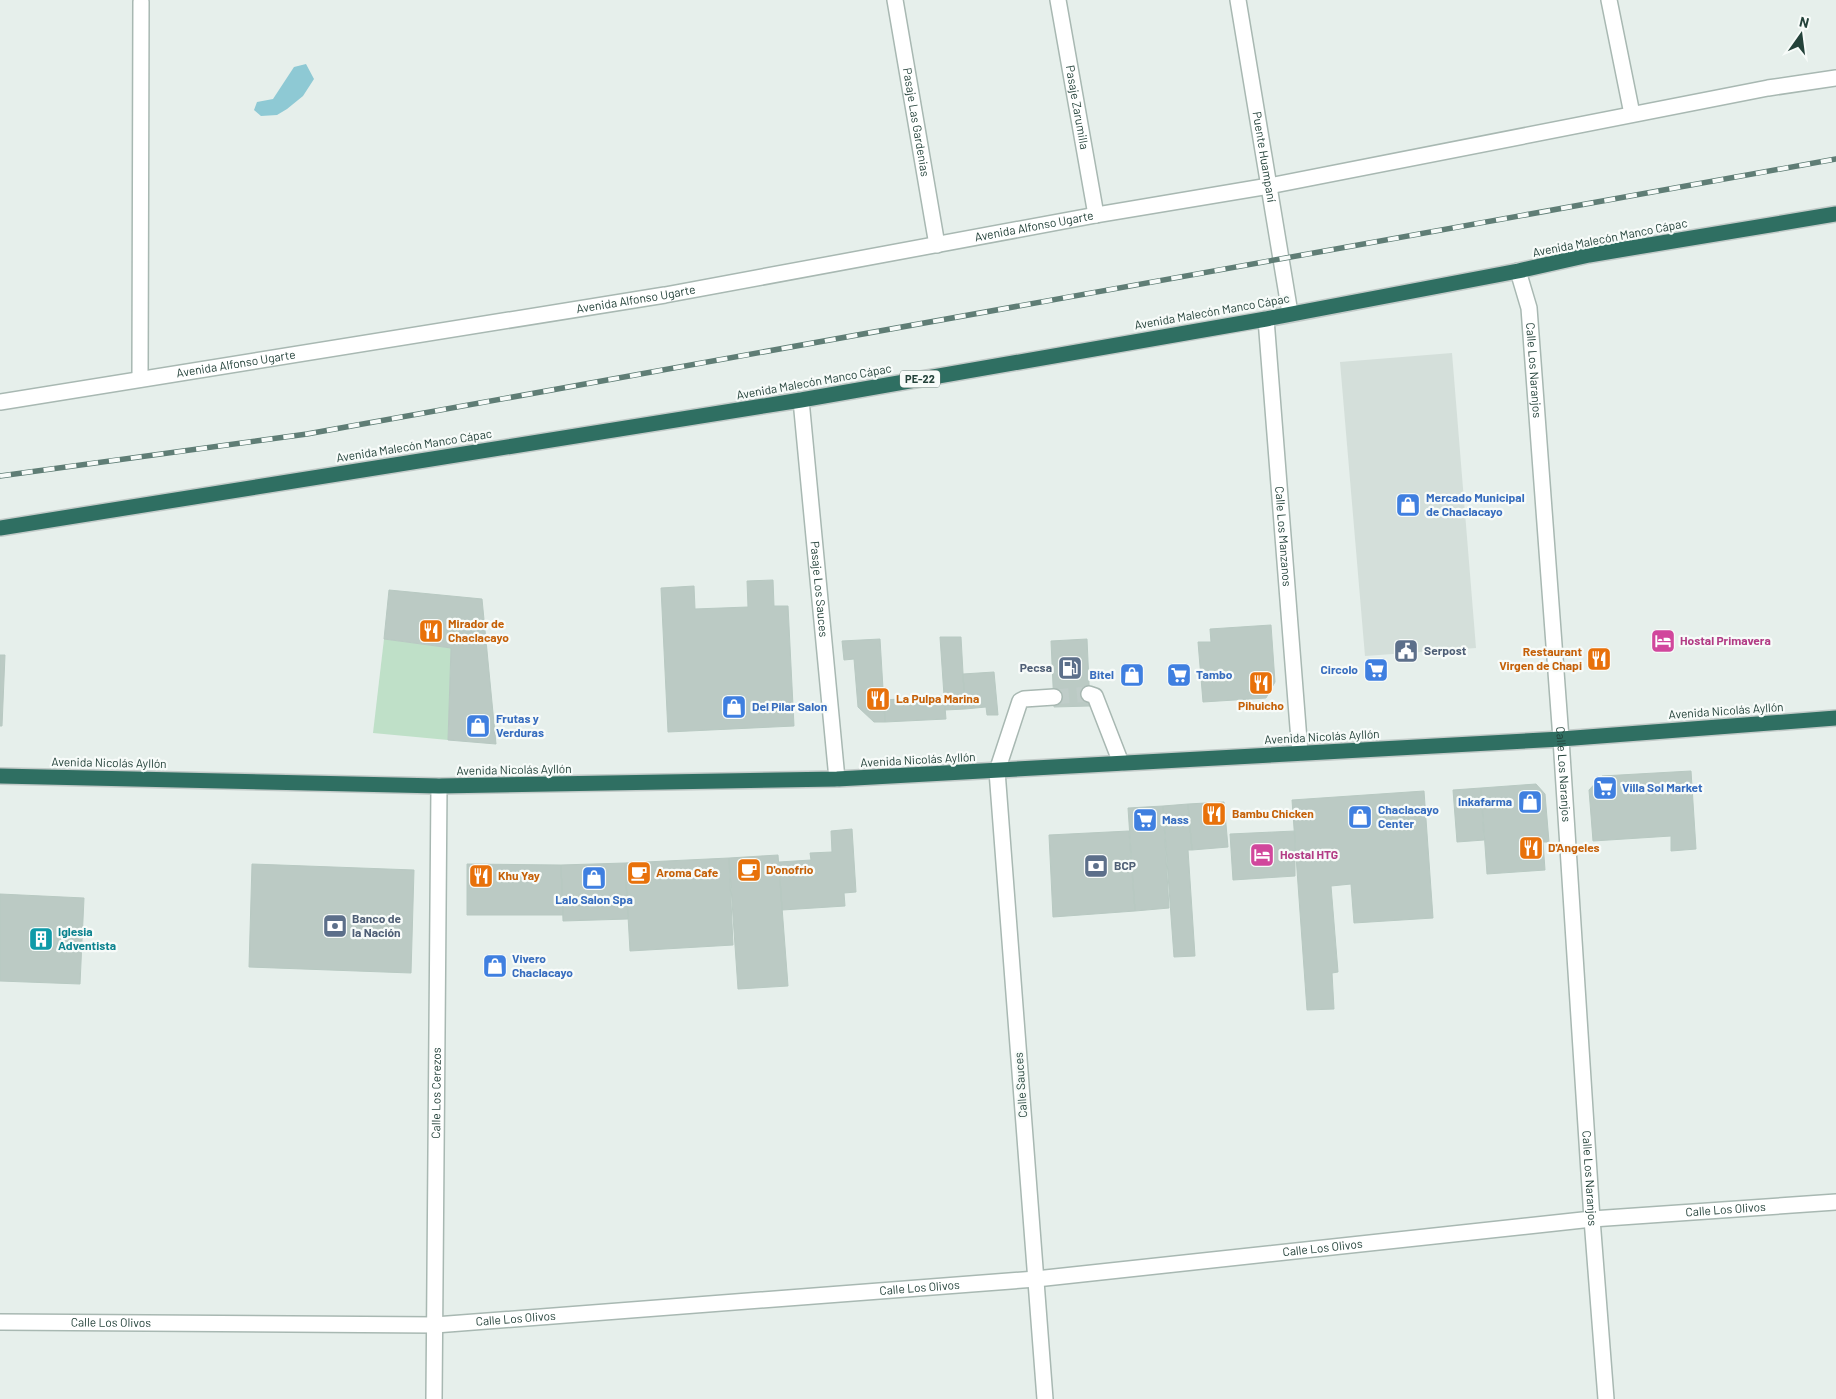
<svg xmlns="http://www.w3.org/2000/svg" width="1836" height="1399" viewBox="0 0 1836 1399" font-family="Barlow,sans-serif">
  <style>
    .built { fill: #d4dfda }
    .green { fill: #bfe0c8 }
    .water { fill: #8ec9d4 }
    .building { fill: #bbcac4; stroke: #b8c9c2 }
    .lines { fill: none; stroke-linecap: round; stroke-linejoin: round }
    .minor-tunnel { stroke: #bfccc8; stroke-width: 15; stroke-dasharray: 15 8; stroke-linecap: butt }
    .minor-casing { stroke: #a8b8b2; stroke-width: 18 }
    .highway-casing { stroke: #c2cac8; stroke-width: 18 }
    .minor { stroke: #fff; stroke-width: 15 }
    .highway { stroke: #2f6f62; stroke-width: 15 }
    .rail-casing { stroke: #5f7d75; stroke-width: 5.5 }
    .rail { stroke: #f7fbf9; stroke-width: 4; stroke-dasharray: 11; stroke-linecap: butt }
    .labels { text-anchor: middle; stroke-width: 4.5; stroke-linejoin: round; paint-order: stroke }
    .shield { fill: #f7fbf9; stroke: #637a73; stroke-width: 1 }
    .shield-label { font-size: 11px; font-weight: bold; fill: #24423a }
    .street-label { font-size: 12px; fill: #24423a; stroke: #f7fbf9 }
    .shop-label { font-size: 12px; font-weight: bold; fill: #366cbe; stroke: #f7fbf9; text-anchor: start }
    .food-label { font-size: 12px; font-weight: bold; fill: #c56008; stroke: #f7fbf9; text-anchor: start }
    .hotel-label { font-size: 12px; font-weight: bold; fill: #b23c85; stroke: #f7fbf9; text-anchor: start }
    .service-label { font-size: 12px; font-weight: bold; fill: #4e5e75; stroke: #f7fbf9; text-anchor: start }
    .culture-label { font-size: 12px; font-weight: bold; fill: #0d838f; stroke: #f7fbf9; text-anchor: start }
  </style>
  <rect width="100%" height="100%" fill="#e6efeb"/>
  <path class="built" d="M1452,353L1476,648L1365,656L1340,362Z"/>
  <path class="green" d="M384,639L451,648L448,740L373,733Z"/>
  <path class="water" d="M306,64L314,79L303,96L287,109L277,115L261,116L254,110L257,102L273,99L294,67Z"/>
  <path class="building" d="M773,580L774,606H788L794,726L668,732L661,588L694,586L695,609L748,607L747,581Z
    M389,590L482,599L496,744L448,740L451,648L384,639Z
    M1271,625L1275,682L1266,698L1203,702L1198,642H1211L1210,629Z
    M940,637H961L965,709L945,710Z
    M880,639L885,722H874L858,707L854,659L844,660L842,641Z
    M1087,639L1090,706L1054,707L1051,641Z
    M0,655H5L2,726H0Z
    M994,672L998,715H987L986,707L965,709L963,674Z
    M944,696L946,719L885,722L884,700Z
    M1691,771L1696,849L1671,851V836L1593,841L1589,790L1602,776Z
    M1536,784L1545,794L1549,842H1543L1545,870L1487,874L1481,788Z
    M1481,788L1484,840L1457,842L1453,790Z
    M1424,791L1433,918L1354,923L1351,884L1331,886L1338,972L1332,973L1334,1009L1307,1010L1292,800Z
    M1224,802L1228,847L1192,850L1188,804Z
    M1188,804L1192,850H1188L1195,956L1174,957L1163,806Z
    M1163,806L1169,908L1135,911L1128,808Z
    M852,829L856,892L844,893L845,906L782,910L779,862L811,860L810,853L832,852L831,831Z
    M1129,831L1135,911L1053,917L1049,835Z
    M1295,831V876L1233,880L1230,834Z
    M778,855L788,986L738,989L729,858Z
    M729,858L733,945L630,951L625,863Z
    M625,863L628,919L563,921L561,865Z
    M252,864L414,870L411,973L249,967Z
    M467,864L561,865L563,915H467Z
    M0,894L84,898L80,984L0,981Z"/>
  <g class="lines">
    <path class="minor-tunnel" d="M1054,697L1089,694"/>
    <defs>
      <g id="minor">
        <path id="s1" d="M895,0L937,245"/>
        <path id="s2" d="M1058,0L1096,215"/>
        <path id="s3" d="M1238,0L1290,313"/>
        <path d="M1609,0L1632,114"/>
        <path id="s4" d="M1518,271L1529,308L1561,739L1592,1219L1606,1399"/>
        <path id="s5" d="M1266,319L1300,753"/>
        <path d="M140,379L141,2"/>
        <path id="s6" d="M801,400L837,779"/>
        <path id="s7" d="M0,402L665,295L1096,215L1269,186L1768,88L1836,78"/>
        <path d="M1089,694L1095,696L1121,763"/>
        <path id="s8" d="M0,1322L435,1325L1036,1279L1592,1219L1836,1202"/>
        <path id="s9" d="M434,1399L439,786"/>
        <path d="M1045,1399L997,771L1020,701L1024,699L1054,697"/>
      </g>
      <path id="highway" d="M0,528L801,400L1266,319L1518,271L1589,255L1836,214
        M0,776L439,786L837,779L1561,739L1836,718"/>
    </defs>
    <use href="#minor" class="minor-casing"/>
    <use href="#highway" class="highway-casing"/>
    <use href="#minor" class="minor"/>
    <use href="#highway" class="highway"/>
    <defs>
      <path id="rail" d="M0,476L307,434L1836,159"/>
    </defs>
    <use href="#rail" class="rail-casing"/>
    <use href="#rail" class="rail"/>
  </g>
  <defs>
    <symbol id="shop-square" viewBox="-11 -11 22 22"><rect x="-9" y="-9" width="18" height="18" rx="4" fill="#3f7fe0" stroke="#f7fbf9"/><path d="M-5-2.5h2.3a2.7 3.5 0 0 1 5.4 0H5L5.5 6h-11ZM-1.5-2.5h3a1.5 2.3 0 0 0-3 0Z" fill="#fff"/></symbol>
    <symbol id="restaurant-square" viewBox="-11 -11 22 22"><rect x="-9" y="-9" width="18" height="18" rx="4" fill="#e8710a" stroke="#f7fbf9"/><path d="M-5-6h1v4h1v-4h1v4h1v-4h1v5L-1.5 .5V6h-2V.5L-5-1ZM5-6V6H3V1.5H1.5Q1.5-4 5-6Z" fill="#fff"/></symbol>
    <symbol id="hotel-square" viewBox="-11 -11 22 22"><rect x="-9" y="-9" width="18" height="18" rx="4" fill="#d1479c" stroke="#f7fbf9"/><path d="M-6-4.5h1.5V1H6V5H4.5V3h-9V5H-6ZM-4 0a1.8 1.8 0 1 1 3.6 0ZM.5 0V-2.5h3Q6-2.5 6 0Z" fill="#fff"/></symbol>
    <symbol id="civic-square" viewBox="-11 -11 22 22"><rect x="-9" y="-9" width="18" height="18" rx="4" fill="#5c6f8a" stroke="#f7fbf9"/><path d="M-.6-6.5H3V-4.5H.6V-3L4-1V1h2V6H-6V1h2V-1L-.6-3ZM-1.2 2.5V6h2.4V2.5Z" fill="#fff"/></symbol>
    <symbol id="fuel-square" viewBox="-11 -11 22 22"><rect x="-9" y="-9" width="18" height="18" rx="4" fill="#5c6f8a" stroke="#f7fbf9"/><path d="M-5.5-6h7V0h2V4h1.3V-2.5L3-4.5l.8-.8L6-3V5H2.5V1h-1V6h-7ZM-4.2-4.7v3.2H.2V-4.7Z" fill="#fff"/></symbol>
    <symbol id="supermarket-square" viewBox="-11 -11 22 22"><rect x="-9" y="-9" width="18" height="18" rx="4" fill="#3f7fe0" stroke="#f7fbf9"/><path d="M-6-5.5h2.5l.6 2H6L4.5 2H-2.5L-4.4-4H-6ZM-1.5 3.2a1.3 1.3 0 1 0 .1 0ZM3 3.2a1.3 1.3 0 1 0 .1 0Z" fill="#fff"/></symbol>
    <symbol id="bank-square" viewBox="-11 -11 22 22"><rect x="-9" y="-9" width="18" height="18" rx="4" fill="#5c6f8a" stroke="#f7fbf9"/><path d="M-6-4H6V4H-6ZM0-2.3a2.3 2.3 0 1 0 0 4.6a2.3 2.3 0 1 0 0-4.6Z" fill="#fff"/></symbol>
    <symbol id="cafe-square" viewBox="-11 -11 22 22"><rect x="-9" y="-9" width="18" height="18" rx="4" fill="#e8710a" stroke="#f7fbf9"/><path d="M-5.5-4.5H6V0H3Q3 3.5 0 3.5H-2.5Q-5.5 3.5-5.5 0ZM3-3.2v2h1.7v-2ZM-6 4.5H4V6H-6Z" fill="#fff"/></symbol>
    <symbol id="building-square" viewBox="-11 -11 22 22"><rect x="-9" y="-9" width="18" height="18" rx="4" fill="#0f9aa8" stroke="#f7fbf9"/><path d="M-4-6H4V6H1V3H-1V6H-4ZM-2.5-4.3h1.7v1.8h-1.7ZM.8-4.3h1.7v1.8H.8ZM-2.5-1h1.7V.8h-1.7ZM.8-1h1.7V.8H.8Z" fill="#fff"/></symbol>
  </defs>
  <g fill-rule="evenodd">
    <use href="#shop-square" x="1394" y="491" width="28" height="28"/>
    <use href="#restaurant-square" x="417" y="617" width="28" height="28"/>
    <use href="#hotel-square" x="1649" y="627" width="28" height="28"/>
    <use href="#civic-square" x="1392" y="637" width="28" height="28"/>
    <use href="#restaurant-square" x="1585" y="645" width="28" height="28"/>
    <use href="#fuel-square" x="1056" y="654" width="28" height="28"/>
    <use href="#supermarket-square" x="1362" y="656" width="28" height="28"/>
    <use href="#shop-square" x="1118" y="661" width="28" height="28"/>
    <use href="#supermarket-square" x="1165" y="661" width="28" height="28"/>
    <use href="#restaurant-square" x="1247" y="669" width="28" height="28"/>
    <use href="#restaurant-square" x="864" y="685" width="28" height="28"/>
    <use href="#shop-square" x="720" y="693" width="28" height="28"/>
    <use href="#shop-square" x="464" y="712" width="28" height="28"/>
    <use href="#supermarket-square" x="1591" y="774" width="28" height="28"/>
    <use href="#shop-square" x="1516" y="788" width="28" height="28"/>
    <use href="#restaurant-square" x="1200" y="800" width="28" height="28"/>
    <use href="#shop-square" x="1346" y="803" width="28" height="28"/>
    <use href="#supermarket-square" x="1131" y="806" width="28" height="28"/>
    <use href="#restaurant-square" x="1517" y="834" width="28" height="28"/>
    <use href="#hotel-square" x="1248" y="841" width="28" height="28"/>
    <use href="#bank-square" x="1082" y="852" width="28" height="28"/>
    <use href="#cafe-square" x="735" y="856" width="28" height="28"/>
    <use href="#cafe-square" x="625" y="859" width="28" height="28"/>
    <use href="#restaurant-square" x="467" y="862" width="28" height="28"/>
    <use href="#shop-square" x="580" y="864" width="28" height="28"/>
    <use href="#bank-square" x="321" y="912" width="28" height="28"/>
    <use href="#building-square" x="27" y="925" width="28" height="28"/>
    <use href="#shop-square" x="481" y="952" width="28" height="28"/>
  </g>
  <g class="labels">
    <rect class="shield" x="900" y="370.5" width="40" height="17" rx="4"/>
    <g class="shield-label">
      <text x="920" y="383">PE-22</text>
    </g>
    <g class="street-label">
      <text dy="4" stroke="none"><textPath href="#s2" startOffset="109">Pasaje Zarumilla</textPath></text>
      <text dy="4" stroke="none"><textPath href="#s1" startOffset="124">Pasaje Las Gardenias</textPath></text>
      <text dy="4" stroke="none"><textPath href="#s3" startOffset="159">Puente Huampaní</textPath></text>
      <text dy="4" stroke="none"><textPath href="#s7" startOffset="1049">Avenida Alfonso Ugarte</textPath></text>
      <text transform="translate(1610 238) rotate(-11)" y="4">Avenida Malecón Manco Cápac</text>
      <text dy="4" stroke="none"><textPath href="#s7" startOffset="644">Avenida Alfonso Ugarte</textPath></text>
      <text transform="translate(1212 312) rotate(-10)" y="4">Avenida Malecón Manco Cápac</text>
      <text dy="4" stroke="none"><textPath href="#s7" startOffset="239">Avenida Alfonso Ugarte</textPath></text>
      <text dy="4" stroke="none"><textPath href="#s4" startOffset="101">Calle Los Naranjos</textPath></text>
      <text transform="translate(814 382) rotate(-10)" y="4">Avenida Malecón Manco Cápac</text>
      <text transform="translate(414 446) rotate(-9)" y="4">Avenida Malecón Manco Cápac</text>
      <text dy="4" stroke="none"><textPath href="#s5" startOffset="218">Calle Los Manzanos</textPath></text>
      <text dy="4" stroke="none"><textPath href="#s6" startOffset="190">Pasaje Los Sauces</textPath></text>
      <text transform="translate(1726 711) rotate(-4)" y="4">Avenida Nicolás Ayllón</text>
      <text transform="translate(1322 737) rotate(-3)" y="4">Avenida Nicolás Ayllón</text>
      <text transform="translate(918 760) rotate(-3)" y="4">Avenida Nicolás Ayllón</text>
      <text transform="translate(109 763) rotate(1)" y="4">Avenida Nicolás Ayllón</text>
      <text transform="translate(514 770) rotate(-1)" y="4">Avenida Nicolás Ayllón</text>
      <text dy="4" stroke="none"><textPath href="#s4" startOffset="506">Calle Los Naranjos</textPath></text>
      <text transform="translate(1021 1085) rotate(-94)" y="4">Calle Sauces</text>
      <text dy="4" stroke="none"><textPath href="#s9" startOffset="306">Calle Los Cerezos</textPath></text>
      <text dy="4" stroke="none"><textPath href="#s4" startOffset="911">Calle Los Naranjos</textPath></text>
      <text dy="4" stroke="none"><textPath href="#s8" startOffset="1731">Calle Los Olivos</textPath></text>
      <text dy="4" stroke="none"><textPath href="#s8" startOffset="1326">Calle Los Olivos</textPath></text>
      <text dy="4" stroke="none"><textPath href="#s8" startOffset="921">Calle Los Olivos</textPath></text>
      <text dy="4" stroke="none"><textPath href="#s8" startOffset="516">Calle Los Olivos</textPath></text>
      <text dy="4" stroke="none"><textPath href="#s8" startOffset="111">Calle Los Olivos</textPath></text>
    </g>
    <g class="shop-label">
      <text x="1426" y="502">Mercado Municipal<tspan x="1426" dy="14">de Chaclacayo</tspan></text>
      <text x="1358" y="674" text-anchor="end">Circolo</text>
      <text x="1114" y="679" text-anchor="end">Bitel</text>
      <text x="1196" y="679">Tambo</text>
      <text x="752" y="711">Del Pilar Salon</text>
      <text x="496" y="723">Frutas y<tspan x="496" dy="14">Verduras</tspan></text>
      <text x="1622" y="792">Villa Sol Market</text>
      <text x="1512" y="806" text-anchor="end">Inkafarma</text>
      <text x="1378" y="814">Chaclacayo<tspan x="1378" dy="14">Center</tspan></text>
      <text x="1162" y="824">Mass</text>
      <text x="594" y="904" text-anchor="middle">Lalo Salon Spa</text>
      <text x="512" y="963">Vivero<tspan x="512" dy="14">Chaclacayo</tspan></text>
    </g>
    <g class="food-label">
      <text x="448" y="628">Mirador de<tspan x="448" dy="14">Chaclacayo</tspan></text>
      <text x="1582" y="656" text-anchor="end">Restaurant<tspan x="1582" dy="14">Virgen de Chapi</tspan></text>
      <text x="896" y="703">La Pulpa Marina</text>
      <text x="1261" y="710" text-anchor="middle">Pihuicho</text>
      <text x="1232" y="818">Bambu Chicken</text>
      <text x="1548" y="852">D'Angeles</text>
      <text x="766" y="874">D'onofrio</text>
      <text x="656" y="877">Aroma Cafe</text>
      <text x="498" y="880">Khu Yay</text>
    </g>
    <g class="hotel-label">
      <text x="1680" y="645">Hostal Primavera</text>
      <text x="1280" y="859">Hostal HTG</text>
    </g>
    <g class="service-label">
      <text x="1424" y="655">Serpost</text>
      <text x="1052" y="672" text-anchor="end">Pecsa</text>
      <text x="1114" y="870">BCP</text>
      <text x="352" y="923">Banco de<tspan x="352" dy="14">la Nación</tspan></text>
    </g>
    <g class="culture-label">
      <text x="58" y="936">Iglesia<tspan x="58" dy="14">Adventista</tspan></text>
    </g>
  </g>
  <g transform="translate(1801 35) rotate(14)" stroke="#f7fbf9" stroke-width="4" paint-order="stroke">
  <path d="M0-4L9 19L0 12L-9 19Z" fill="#24423a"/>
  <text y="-8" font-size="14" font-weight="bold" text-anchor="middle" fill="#24423a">N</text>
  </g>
</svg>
